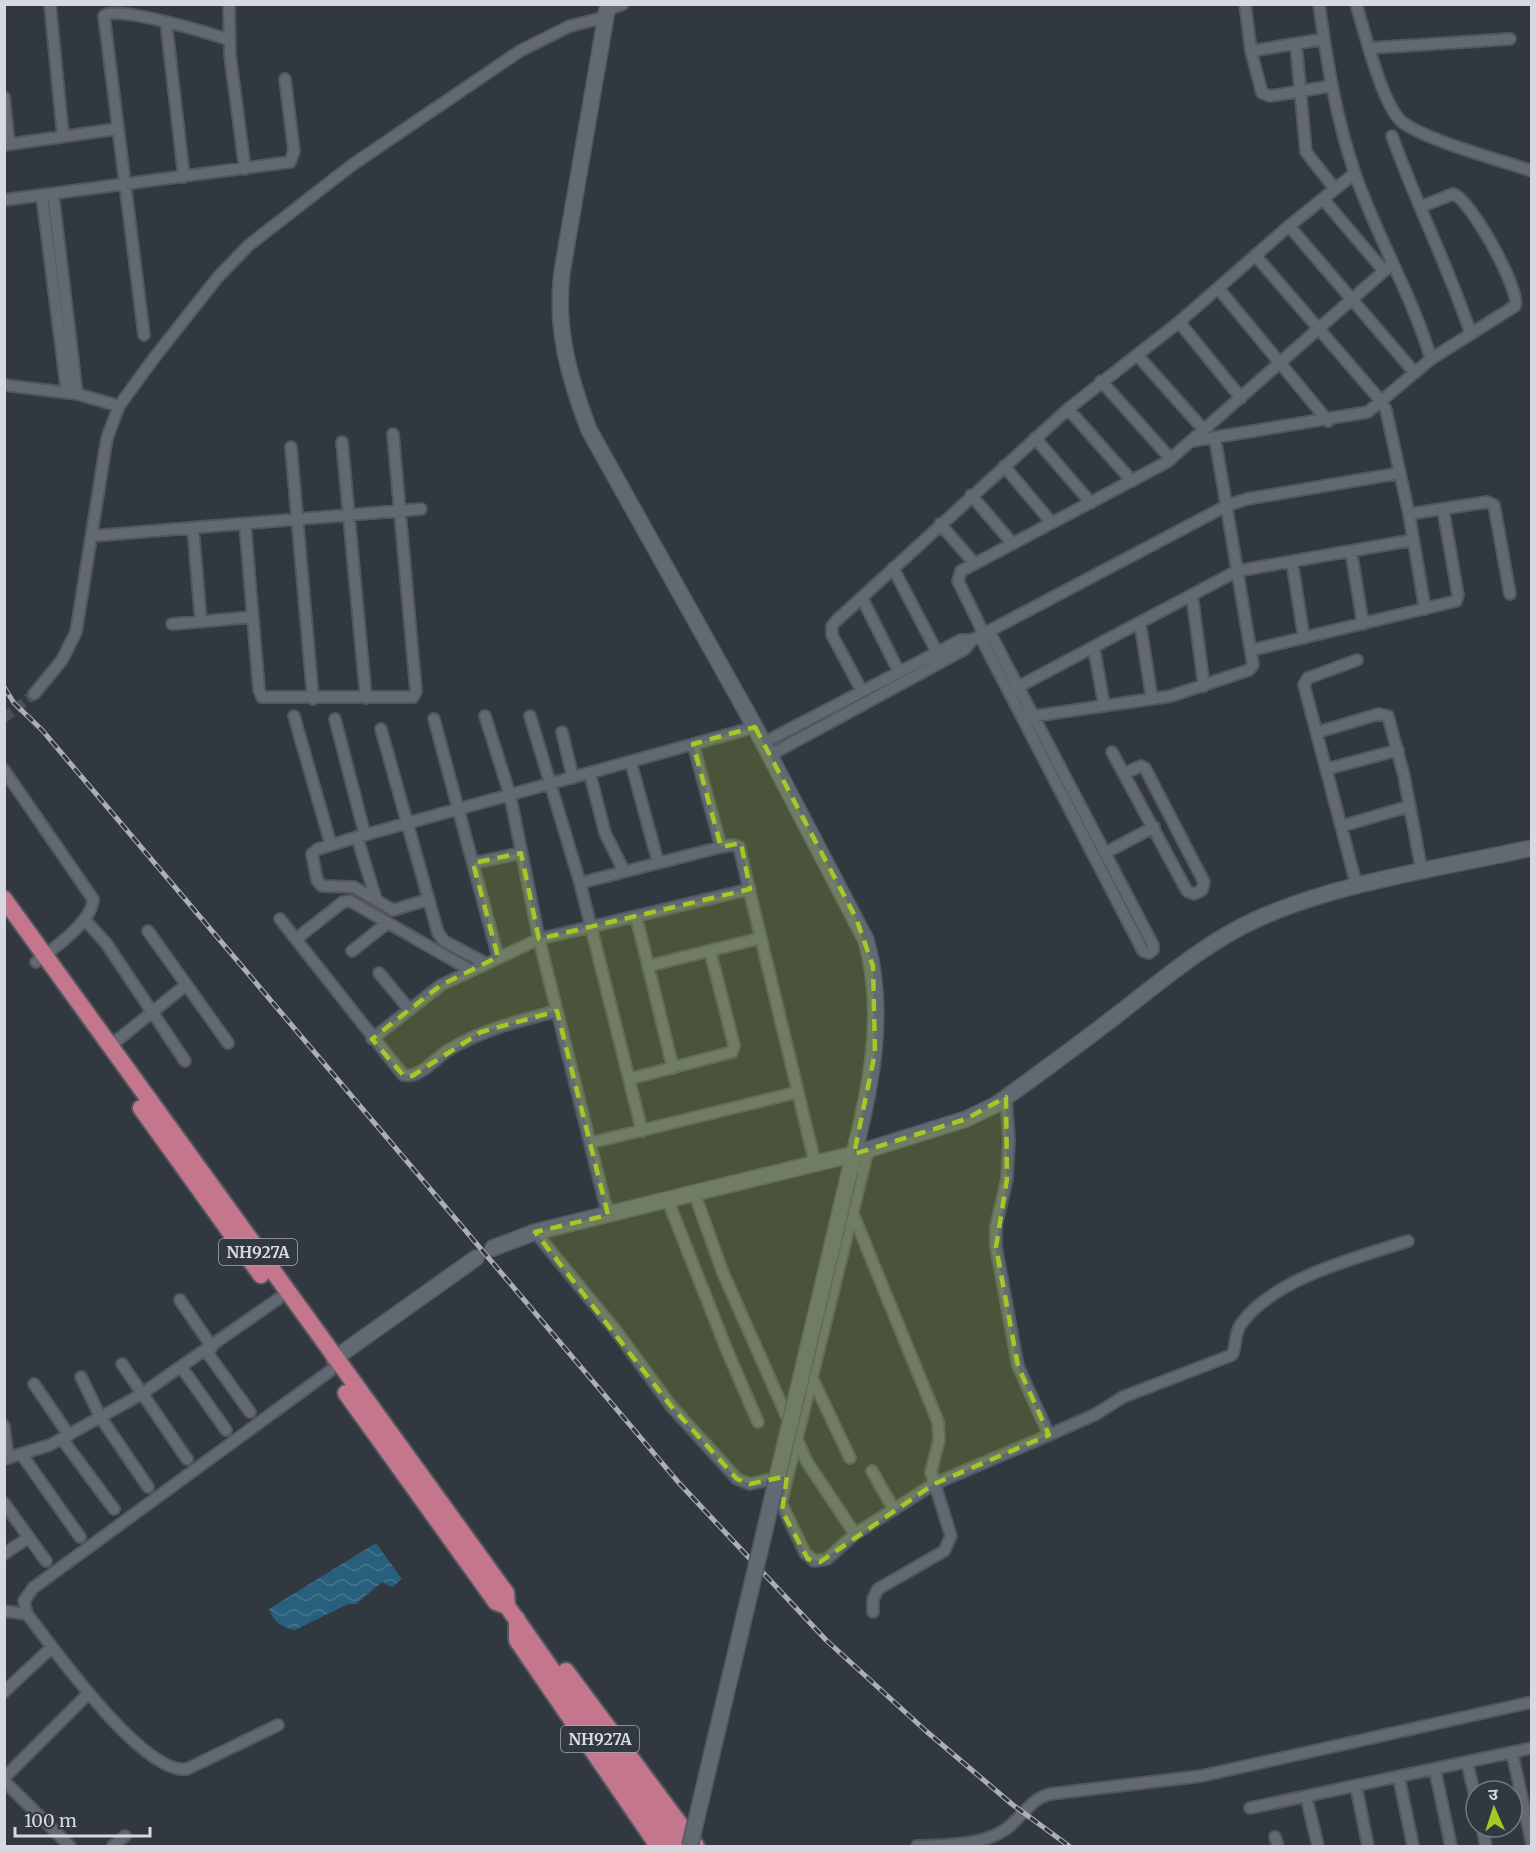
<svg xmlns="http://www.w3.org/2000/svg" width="1536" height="1851" viewBox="0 0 1536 1851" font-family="Merriweather,'Noto Sans Devanagari',serif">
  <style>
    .water { fill: url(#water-waves) }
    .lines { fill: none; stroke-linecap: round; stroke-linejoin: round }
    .minor-tunnel { stroke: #4b5058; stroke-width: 10; stroke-dasharray: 10 5; stroke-linecap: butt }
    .minor-casing { stroke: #52575e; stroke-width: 14 }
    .secondary-casing { stroke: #52575e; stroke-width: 18 }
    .trunk-casing { stroke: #52575e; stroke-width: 20 }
    .minor { stroke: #636973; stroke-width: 10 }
    .secondary { stroke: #636973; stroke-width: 15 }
    .trunk { stroke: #c4768c; stroke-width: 16 }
    .rail-casing { stroke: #abafb6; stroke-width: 5 }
    .rail { stroke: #323840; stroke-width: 3; stroke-dasharray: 9; stroke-linecap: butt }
    .secondary-bridge-casing { stroke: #52575e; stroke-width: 18; stroke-linecap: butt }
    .secondary-bridge { stroke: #636973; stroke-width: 15 }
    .marked { fill: #a4c824; fill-opacity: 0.2; stroke: #a4c824; stroke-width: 4.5; stroke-dasharray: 12 8; stroke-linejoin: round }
    .labels { text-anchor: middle; stroke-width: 6; stroke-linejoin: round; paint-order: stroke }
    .shield { fill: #323840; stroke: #a5a9b0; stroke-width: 1.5 }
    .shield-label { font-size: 16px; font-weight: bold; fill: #d6dae0 }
  </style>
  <defs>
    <pattern id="water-waves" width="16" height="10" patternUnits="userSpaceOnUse" patternTransform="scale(1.5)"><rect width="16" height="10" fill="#275f7c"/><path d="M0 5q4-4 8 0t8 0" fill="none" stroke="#46758e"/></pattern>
  </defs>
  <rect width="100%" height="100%" fill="#323840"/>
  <path class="water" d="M376,1543L402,1579L392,1587L382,1582L356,1604H348L295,1630C282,1628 273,1621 269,1609Z"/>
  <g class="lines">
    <path class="minor-tunnel" d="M4,718L34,694"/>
    <defs>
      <path id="minor" d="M50,4L63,136
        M229,4L230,55L245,169
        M1245,4L1251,51L1262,93L1270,96L1331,86
        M1319,4C1327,62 1336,118 1355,174C1377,237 1412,295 1431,359
        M1356,4C1365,33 1381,100 1400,120C1418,138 1503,161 1532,171
        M607,10L623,4
        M166,22L184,177
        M1296,44L1306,152L1335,189
        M1370,48L1510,39
        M1251,51L1324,39
        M4,97L9,144
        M1392,136C1416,203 1448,266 1471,334
        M4,145L116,129
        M53,194L77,394
        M42,196L67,393
        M1323,199L1384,271
        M4,200L290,162L294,151L285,79
        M1289,226L1415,373
        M1255,255L1381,401L1386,410L1409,514L1425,609
        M1218,288L1328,421
        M1179,322L1241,398
        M144,335L104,16C114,4 212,34 229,40
        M1138,356L1204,430
        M1101,381L1171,459
        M4,385L77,394L119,406
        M1068,409L1132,481
        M1035,438L1091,503
        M1192,441L1368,412L1431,359L1515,306C1521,290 1469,197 1453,194L1420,207
        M342,442L366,698
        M291,447L313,699
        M1004,466L1052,523
        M971,495L1013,544
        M1409,514L1487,502L1494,505L1510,594
        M245,524L259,690L262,697H413L416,691L393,434
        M940,524L975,564
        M193,528L201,622
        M92,536L421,509
        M1351,551L1363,624
        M1292,562L1304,638
        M893,568L937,652
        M1192,595L1204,686
        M862,598L899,672
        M1140,623L1152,699
        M172,624L253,617
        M984,634L958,581L961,571L1167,462L1392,264
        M980,636L1143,951L1149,953L1153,950V945L989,631
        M1094,648L1104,705
        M1252,650L1456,601L1458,595L1443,509
        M1357,660L1308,678L1304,685L1357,887
        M1014,689L1237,571L1413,540
        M862,691L832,635V626L836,621L1068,409L1179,322L1289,226L1355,173
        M34,694L62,660L76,632L107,438L119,406L154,358L218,277L249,245L352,165L520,51L570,26L606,17
        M294,716L331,845
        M485,716L510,795L539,939L608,1215
        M530,716L580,883L642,1131
        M1028,717L1171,696L1249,670L1253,665L1215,438
        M335,719L365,835
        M434,719L498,957
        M381,729L438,933L444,941L485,963
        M562,732L573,778
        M1318,732L1379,714L1388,716L1404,776L1422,872
        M763,743L961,640H972
        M693,744L721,847
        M1112,752L1187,891L1194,894L1202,890L1204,882L1145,768L1141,766L1125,773
        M770,755L965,649L972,640L1226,506L1247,499L1400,473
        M631,763L658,862
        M1327,769L1398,750
        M4,770L93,899C93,921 53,949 36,962
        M590,774L605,833L624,871
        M1342,826L1410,806
        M357,837L376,899
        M1105,853L1154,827
        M473,863L521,853
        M580,883L721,847L732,845L739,847L815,1163
        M427,900L393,910L354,887L322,886L317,880L312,854L318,849L357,837L755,727
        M636,916L673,1068
        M280,919L403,1075C419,1079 434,1060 447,1051C481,1030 518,1021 557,1011
        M85,920L106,943L185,1061
        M148,931L228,1043
        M296,939L343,902L350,901L470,970
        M352,951L386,924
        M648,966L761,938
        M379,973L409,1009
        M372,1039L441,985L539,939L750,889
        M110,1046L186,985
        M629,1079L732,1052L734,1045L710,951
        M1006,1097L1009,1140L1007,1179L996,1226V1247L1018,1366L1049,1435
        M590,1143L798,1092
        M868,1150L781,1503L805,1553L814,1561L827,1559L855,1534L934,1484L1049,1435L1096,1414L1123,1397L1232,1355C1237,1345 1234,1334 1241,1324C1274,1278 1356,1258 1408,1241
        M695,1195L723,1273L807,1462L855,1534
        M668,1201L728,1353L758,1422
        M853,1214L938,1422L939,1440L931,1472L951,1536L944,1551L878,1589L873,1599V1612
        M535,1232L616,1331L671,1406L737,1479L750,1484L781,1477
        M180,1300L212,1347
        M206,1351L250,1412
        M122,1364L187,1459
        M182,1368L226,1430
        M81,1377L101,1418L148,1487
        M812,1378L850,1458
        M34,1384L69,1435
        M4,1426L8,1458
        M62,1439L114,1509
        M22,1455L80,1537
        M4,1459L50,1445L140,1395L278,1299
        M872,1471L894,1510
        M4,1503L46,1561
        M4,1554L28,1538
        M4,1611L27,1614
        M4,1692L52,1647
        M278,1725L187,1769C143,1775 53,1648 27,1614L24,1601L33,1588L330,1371
        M1512,1752L1532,1844
        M1467,1762L1476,1801
        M1435,1770L1451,1846
        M4,1778L88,1694
        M1399,1778L1413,1846
        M4,1781L70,1846
        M1356,1786L1368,1846
        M1306,1796L1318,1846
        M1250,1808L1532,1748
        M1482,1827L1486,1846
        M1275,1837L1278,1846
        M113,1846L125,1836
        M917,1846C944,1845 979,1846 1003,1831C1021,1820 1028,1800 1050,1794L1201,1776L1532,1702"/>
      <path id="secondary" d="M608,4L562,272C555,329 569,377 589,430L755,727L866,940C888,1017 869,1094 850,1170
        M493,1248L535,1232L854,1154L966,1119L997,1104C1037,1075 1078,1045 1117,1015C1161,981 1205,943 1255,920C1335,883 1445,867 1532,848
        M334,1359L476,1258"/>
      <path id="trunk" d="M4,899L506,1593L507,1606L676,1846
        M141,1108L261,1275
        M346,1393L496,1602L507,1606
        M517,1619V1640L658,1846
        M566,1671L696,1846"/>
    </defs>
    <use href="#minor" class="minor-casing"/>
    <use href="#secondary" class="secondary-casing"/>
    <use href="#trunk" class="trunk-casing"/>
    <use href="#minor" class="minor"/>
    <use href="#secondary" class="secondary"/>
    <use href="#trunk" class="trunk"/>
    <defs>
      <path id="rail" d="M4,687L14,703L42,730L679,1483L826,1640L926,1731L1013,1805L1069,1846"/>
    </defs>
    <use href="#rail" class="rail-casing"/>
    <use href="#rail" class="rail"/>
    <defs>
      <path id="secondary-bridge" d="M690,1846L850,1170"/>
    </defs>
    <use href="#secondary-bridge" class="secondary-bridge-casing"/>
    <use href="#secondary-bridge" class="secondary-bridge"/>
  </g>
  <path class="marked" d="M755,727L856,918L873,966L875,1053L854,1154L966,1119L1006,1097L1007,1179L996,1247L1018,1366L1049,1435L934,1484L820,1562L808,1559L782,1511L787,1476L750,1484L737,1479L671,1406L535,1232L608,1215L557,1011L481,1032L412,1076L403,1075L372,1039L441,985L498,957L473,863L521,853L539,939L750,889L741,843L721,847L693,744Z"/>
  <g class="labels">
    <g class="shield">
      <rect x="219" y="1239" width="78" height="26" rx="4.5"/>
      <rect x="561" y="1726" width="78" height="26" rx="4.5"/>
    </g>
    <g class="shield-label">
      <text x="258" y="1258">NH927A</text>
      <text x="600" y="1745">NH927A</text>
    </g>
  </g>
  <rect width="1536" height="1851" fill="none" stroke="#d6dae0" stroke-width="12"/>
  <g transform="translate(1494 1809) rotate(357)"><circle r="28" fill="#323840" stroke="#747980" stroke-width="1.5"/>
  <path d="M0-4.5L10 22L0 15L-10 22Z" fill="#a4c824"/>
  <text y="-9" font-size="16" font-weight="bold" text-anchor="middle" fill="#d6dae0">उ</text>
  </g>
  <path d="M15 1827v9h135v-9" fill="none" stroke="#d6dae0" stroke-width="3"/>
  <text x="24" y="1827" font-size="18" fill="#d6dae0" stroke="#323840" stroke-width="4.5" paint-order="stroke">100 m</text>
</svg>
